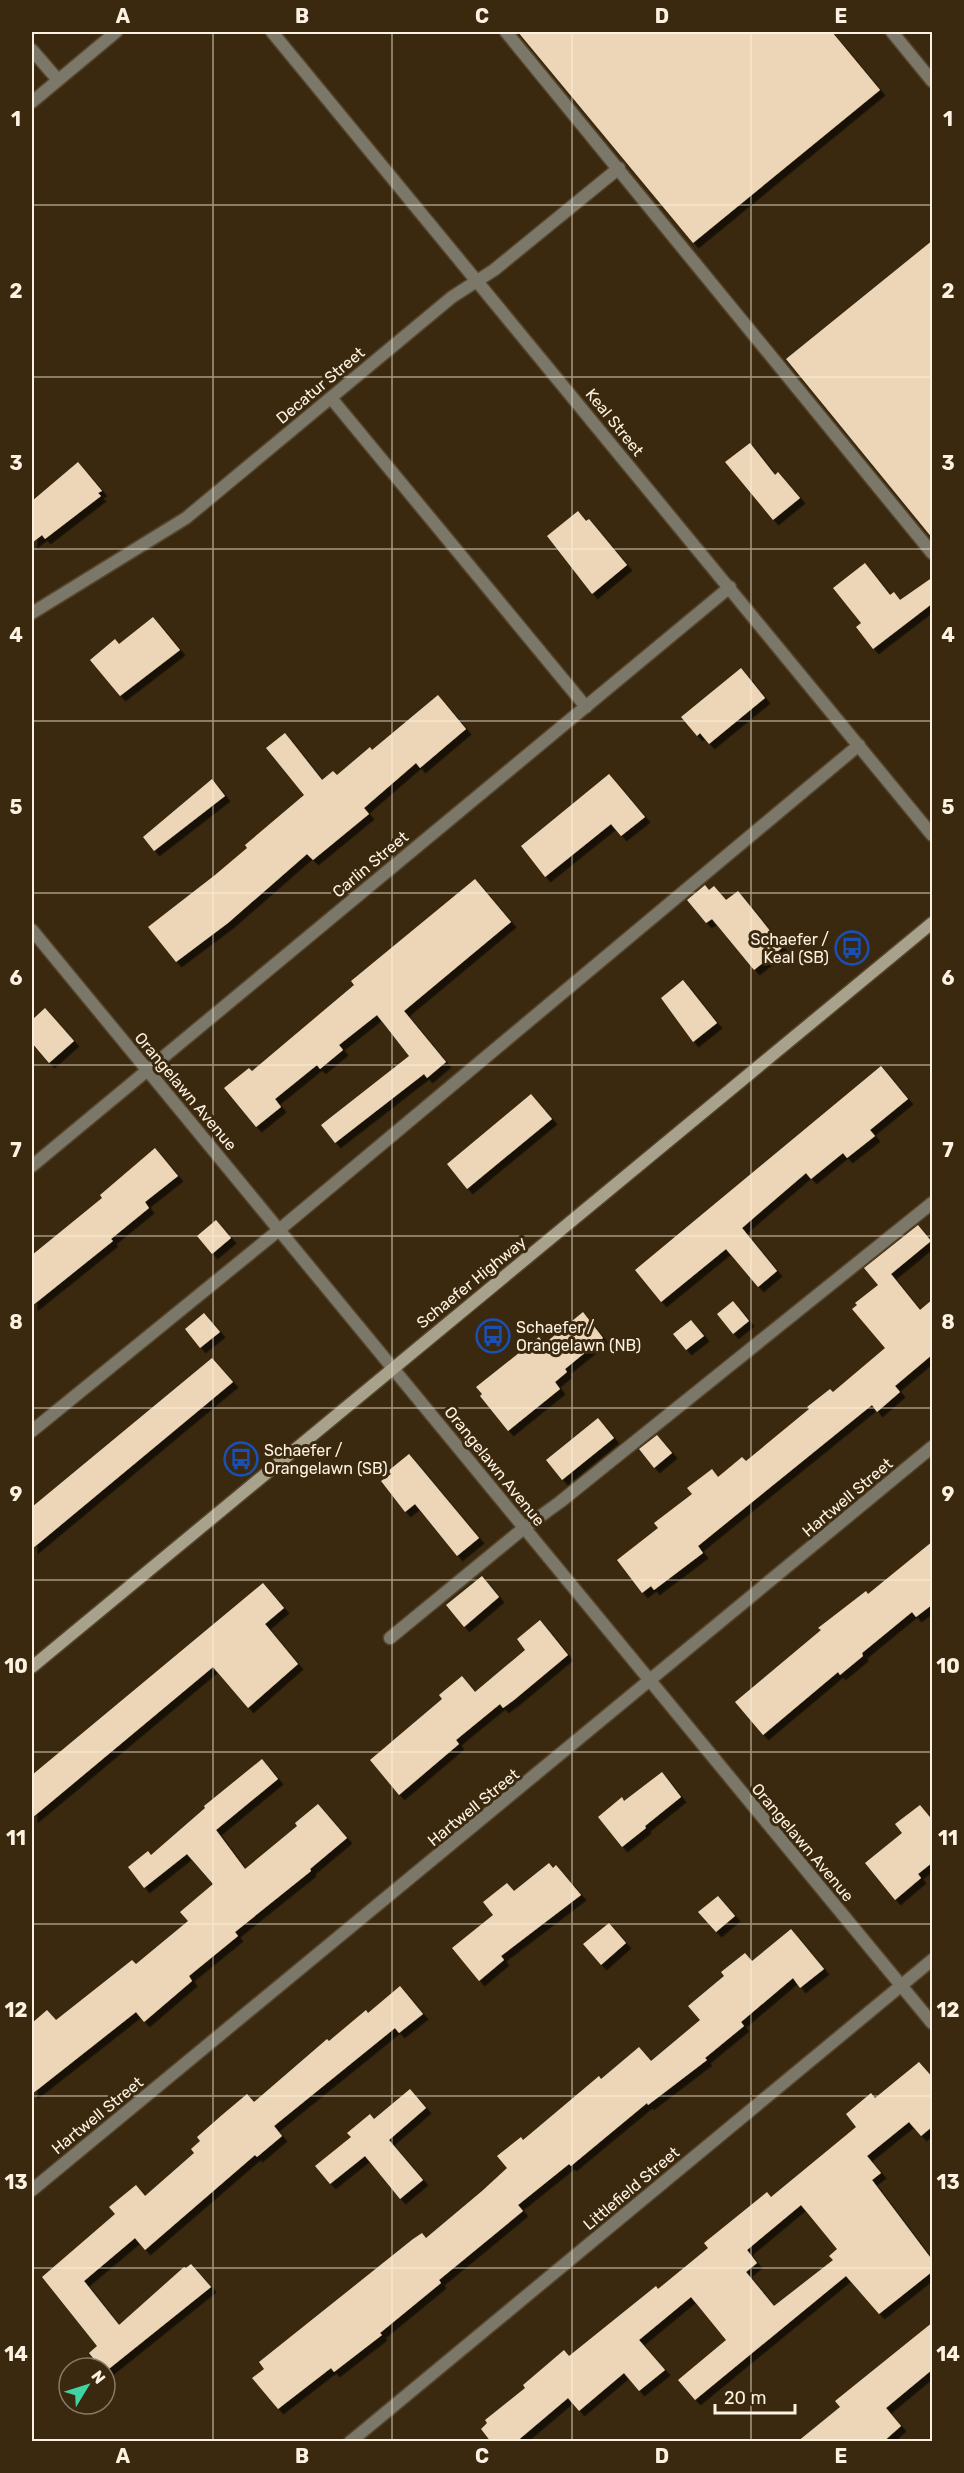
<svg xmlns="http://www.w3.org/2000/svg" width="964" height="2473" viewBox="0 0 964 2473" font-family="Rubik,sans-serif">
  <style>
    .building { fill: #ecd6b7; fill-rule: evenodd; filter: url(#shadow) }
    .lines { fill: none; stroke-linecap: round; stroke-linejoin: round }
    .service-casing { stroke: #55452c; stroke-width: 15 }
    .minor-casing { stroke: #55452c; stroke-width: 15 }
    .secondary-casing { stroke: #55452c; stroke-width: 15 }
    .service { stroke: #7b7769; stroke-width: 12 }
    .minor { stroke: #7b7769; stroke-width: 12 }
    .secondary { stroke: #a8a18b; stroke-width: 12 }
    .grid { fill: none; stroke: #fdf2e2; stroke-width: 1.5; stroke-opacity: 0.55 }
    .labels { text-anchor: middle; stroke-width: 6; stroke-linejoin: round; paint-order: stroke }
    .street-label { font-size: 16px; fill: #fdf2e2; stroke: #3a290e }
    .poi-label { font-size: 16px; fill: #fdf2e2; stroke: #3a290e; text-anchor: start }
    .neatline { fill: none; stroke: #fdf2e2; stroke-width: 2 }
    .grid-label { font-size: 20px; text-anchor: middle; font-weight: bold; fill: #fdf2e2 }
  </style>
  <defs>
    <filter id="shadow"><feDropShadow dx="5.5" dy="5.5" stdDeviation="0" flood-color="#0009"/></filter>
  </defs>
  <rect width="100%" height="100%" fill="#3a290e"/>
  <path class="building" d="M518,32H832L880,90L693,243Z
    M933,240V539L786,359Z
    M750,443L775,475L778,472L800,498L773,520L725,462Z
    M78,462L102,491L98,493L101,496L45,539L42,535L32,543V501Z
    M578,511L586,521L589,519L627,565L592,594L547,536Z
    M865,563L890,595L894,592L900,600L933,577V603L873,649L856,627L861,623L833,588Z
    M153,617L180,650L120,696L90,660L115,639L119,644Z
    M741,668L765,698L709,744L700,733L697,736L681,717Z
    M438,695L466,729L420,768L416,763L364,808L369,814L313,860L307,854L228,923L176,962L148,927L215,875L247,848L245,845L304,795L266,748L285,733L322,780L333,771L337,775L370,747L372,750Z
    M609,774L645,817L621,836L611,824L545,877L521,846Z
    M212,779L225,796L154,851L143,837Z
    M475,879L511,922L404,1011L446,1062L427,1078L424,1074L335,1143L321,1125L409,1056L377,1015L339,1045L343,1050L320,1069L317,1065L275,1099L281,1107L256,1127L224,1088L249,1068L252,1071L284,1044L354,985L351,981Z
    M705,885L709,890L714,886L726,900L738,891L783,947L754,970L712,919L706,923L687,900Z
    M683,980L717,1023L693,1042L661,998Z
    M45,1008L74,1041L49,1063L32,1043V1020Z
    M881,1066L908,1099L870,1130L875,1136L847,1158L843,1153L811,1179L806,1173L742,1228L777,1271L758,1287L726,1249L661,1302L635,1270Z
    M531,1094L552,1119L467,1189L447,1164Z
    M155,1148L178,1176L145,1202L149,1208L111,1239L113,1241L32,1306V1255L102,1198L100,1195Z
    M216,1220L231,1238L212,1254L197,1236Z
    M918,1225L931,1241L891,1274L920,1310L933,1299V1354L895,1386L900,1392L877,1412L872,1405L698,1546L703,1553L654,1590L651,1586L642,1593L617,1560L658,1528L654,1523L692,1494L687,1488L712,1469L718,1477L742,1457L746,1461L809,1409L807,1407L830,1389L833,1392L885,1348L852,1309L857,1305L855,1303L878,1285L864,1268Z
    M733,1301L749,1321L733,1334L717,1314Z
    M583,1312L603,1338L565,1369L567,1372L555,1382L560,1389L508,1431L480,1396L482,1394L476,1387L539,1337L544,1344Z
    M204,1313L220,1332L200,1348L185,1329Z
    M691,1320L704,1336L686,1350L673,1334Z
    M212,1358L233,1382L32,1549V1507Z
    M598,1418L614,1438L562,1480L546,1460Z
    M657,1435L672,1453L654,1468L639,1449Z
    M409,1454L479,1538L457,1556L415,1504L405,1512L381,1481L391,1474L388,1471Z
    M933,1541V1604L916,1617L912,1612L862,1653L863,1656L840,1675L838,1672L763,1735L735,1702L821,1630L818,1628L866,1591L868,1594Z
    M482,1576L499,1597L464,1627L446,1605Z
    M263,1583L284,1608L265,1624L298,1664L248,1708L213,1667L32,1818V1775Z
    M540,1620L568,1655L514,1700L503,1708L500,1704L456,1740L459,1744L399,1795L370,1760L442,1699L439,1695L462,1676L475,1692L525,1650L517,1639Z
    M262,1759L278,1779L216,1830L245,1869L297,1826L295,1823L318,1804L347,1838L310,1869L311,1871L235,1932L238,1936L189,1976L192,1981L144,2022L136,2012L32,2094V2023L47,2010L56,2020L132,1960L136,1964L188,1921L180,1912L213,1884L187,1854L144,1888L128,1867L148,1851L151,1855L205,1808L204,1806Z
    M662,1772L681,1797L645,1826L646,1828L622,1847L598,1817L622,1797L624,1801Z
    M920,1805L933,1821V1862L918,1874L921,1878L895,1900L865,1863L902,1833L895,1824Z
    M549,1863L553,1868L556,1865L581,1895L501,1956L504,1960L479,1981L452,1948L493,1915L483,1902L507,1883L514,1891Z
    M718,1896L735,1916L716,1932L698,1912Z
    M609,1923L626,1943L601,1965L583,1944Z
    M791,1929L824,1969L800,1988L793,1978L741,2022L744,2026L705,2058L707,2060L648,2105L647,2103L571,2166L569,2164L518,2205L523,2211L439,2280L441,2283L380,2333L382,2335L334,2372L331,2368L278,2409L252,2378L264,2369L259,2362L413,2239L422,2233L426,2238L482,2191L507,2168L497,2156L521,2137L523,2140L599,2076L601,2079L639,2047L651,2061L700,2020L688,2006L724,1976L721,1972L745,1953L752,1961Z
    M400,1986L423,2014L399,2033L395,2028L274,2126L282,2136L257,2157L255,2155L145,2250L135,2238L84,2281L119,2325L184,2267L186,2268L191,2264L211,2287L105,2372V2368H101L89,2353L97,2346L42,2277L115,2214L109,2207L136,2185L145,2196L194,2153L191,2149L200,2141L197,2137L222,2115L247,2094L254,2102L327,2039L329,2041L366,2010L368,2013Z
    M919,2062L933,2078V2126L921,2136L909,2122L867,2156L881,2173L872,2180L933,2261V2271L879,2314L846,2276L695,2400L678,2380L726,2340L691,2297L639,2340L665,2370L639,2391L624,2373L579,2411L568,2398L516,2442H491L481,2429L487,2423L485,2420L525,2388L523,2385L564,2350L569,2356L656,2286L658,2289L708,2248L704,2243L767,2192L771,2197L856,2127L846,2114L871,2093L875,2098ZM801,2205L837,2249L829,2256L833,2260L774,2306L746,2272L757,2263L747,2250Z
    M410,2089L426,2108L389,2140L423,2180L400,2199L365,2156L330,2184L315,2166L351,2137L347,2133L370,2114L374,2119Z
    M933,2322V2369L886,2408L901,2426L883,2442H797L840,2407L835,2401Z"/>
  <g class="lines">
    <defs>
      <path id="service" d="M506,32L932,553
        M32,50L58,80
        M331,398L586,707
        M32,1431L279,1230L859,745
        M390,1638L524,1528L560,1502L932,1203"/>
      <path id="minor" d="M272,32L932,835
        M892,32L932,81
        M32,102L116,32
        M32,613L186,518L452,297L494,270L619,168
        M32,930L932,2023
        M32,1166L730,587
        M32,2190L932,1447
        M350,2442L932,1960"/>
      <path id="secondary" d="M32,1667L932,923"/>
    </defs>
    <use href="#service" class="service-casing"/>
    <use href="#minor" class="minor-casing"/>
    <use href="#secondary" class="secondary-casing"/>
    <use href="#service" class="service"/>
    <use href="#minor" class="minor"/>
    <use href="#secondary" class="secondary"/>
  </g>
  <path class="grid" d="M213,32V2442M392,32V2442M572,32V2442M751,32V2442M32,205H932M32,377H932M32,549H932M32,721H932M32,893H932M32,1065H932M32,1236H932M32,1408H932M32,1580H932M32,1752H932M32,1924H932M32,2096H932M32,2268H932"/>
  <defs>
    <symbol id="bus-ring" viewBox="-11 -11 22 22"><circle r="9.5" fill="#3a290e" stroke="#1a4fb4" stroke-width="1.5"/><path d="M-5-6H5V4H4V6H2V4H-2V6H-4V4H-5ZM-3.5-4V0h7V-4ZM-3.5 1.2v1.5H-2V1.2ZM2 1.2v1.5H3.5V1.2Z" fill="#1a4fb4"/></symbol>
  </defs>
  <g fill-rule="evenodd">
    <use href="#bus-ring" x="833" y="929" width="38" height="38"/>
    <use href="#bus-ring" x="474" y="1317" width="38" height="38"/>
    <use href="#bus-ring" x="222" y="1440" width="38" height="38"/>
  </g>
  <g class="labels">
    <g class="street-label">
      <text transform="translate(320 385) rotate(-40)" y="6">Decatur Street</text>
      <text transform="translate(615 422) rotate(51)" y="6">Keal Street</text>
      <text transform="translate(370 864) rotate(-40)" y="6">Carlin Street</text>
      <text transform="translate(186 1091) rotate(50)" y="6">Orangelawn Avenue</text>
      <text transform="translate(471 1282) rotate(-39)" y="6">Schaefer Highway</text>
      <text transform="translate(495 1466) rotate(51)" y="6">Orangelawn Avenue</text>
      <text transform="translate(847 1497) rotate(-40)" y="6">Hartwell Street</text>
      <text transform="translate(473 1807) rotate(-39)" y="6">Hartwell Street</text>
      <text transform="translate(803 1842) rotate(50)" y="6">Orangelawn Avenue</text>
      <text transform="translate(97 2115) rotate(-39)" y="6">Hartwell Street</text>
      <text transform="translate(631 2188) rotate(-40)" y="6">Littlefield Street</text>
    </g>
    <g class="poi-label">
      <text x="829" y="945" text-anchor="end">Schaefer /<tspan x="829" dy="18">Keal (SB)</tspan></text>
      <text x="516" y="1333">Schaefer /<tspan x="516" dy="18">Orangelawn (NB)</tspan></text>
      <text x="264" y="1456">Schaefer /<tspan x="264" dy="18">Orangelawn (SB)</tspan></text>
    </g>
  </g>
  <rect width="964" height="2473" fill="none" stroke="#3a290e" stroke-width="66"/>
  <g transform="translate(87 2386) rotate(52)"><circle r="28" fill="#3a290e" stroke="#887963" stroke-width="1.5"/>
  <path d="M0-4.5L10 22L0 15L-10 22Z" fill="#3fd4a2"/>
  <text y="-9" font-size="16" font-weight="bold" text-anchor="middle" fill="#fdf2e2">N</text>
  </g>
  <path d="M715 2404v9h80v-9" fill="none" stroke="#fdf2e2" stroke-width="3"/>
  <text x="724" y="2404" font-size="18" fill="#fdf2e2" stroke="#3a290e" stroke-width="4.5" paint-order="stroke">20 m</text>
  <rect x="33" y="33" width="898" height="2407" class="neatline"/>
  <g class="grid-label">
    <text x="123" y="23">A</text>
    <text x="302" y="23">B</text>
    <text x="482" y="23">C</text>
    <text x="662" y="23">D</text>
    <text x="841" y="23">E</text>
    <text x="16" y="126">1</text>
    <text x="948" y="126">1</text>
    <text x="16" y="298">2</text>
    <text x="948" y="298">2</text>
    <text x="16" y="470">3</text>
    <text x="948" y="470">3</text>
    <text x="16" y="642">4</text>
    <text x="948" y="642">4</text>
    <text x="16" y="814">5</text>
    <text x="948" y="814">5</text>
    <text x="16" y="985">6</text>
    <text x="948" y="985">6</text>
    <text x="16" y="1157">7</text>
    <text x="948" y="1157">7</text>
    <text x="16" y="1329">8</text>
    <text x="948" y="1329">8</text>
    <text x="16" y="1501">9</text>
    <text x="948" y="1501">9</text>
    <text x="16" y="1673">10</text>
    <text x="948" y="1673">10</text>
    <text x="16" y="1845">11</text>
    <text x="948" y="1845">11</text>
    <text x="16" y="2017">12</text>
    <text x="948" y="2017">12</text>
    <text x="16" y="2189">13</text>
    <text x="948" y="2189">13</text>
    <text x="16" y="2361">14</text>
    <text x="948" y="2361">14</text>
    <text x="123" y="2463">A</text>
    <text x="302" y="2463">B</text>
    <text x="482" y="2463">C</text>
    <text x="662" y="2463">D</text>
    <text x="841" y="2463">E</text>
  </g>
</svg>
